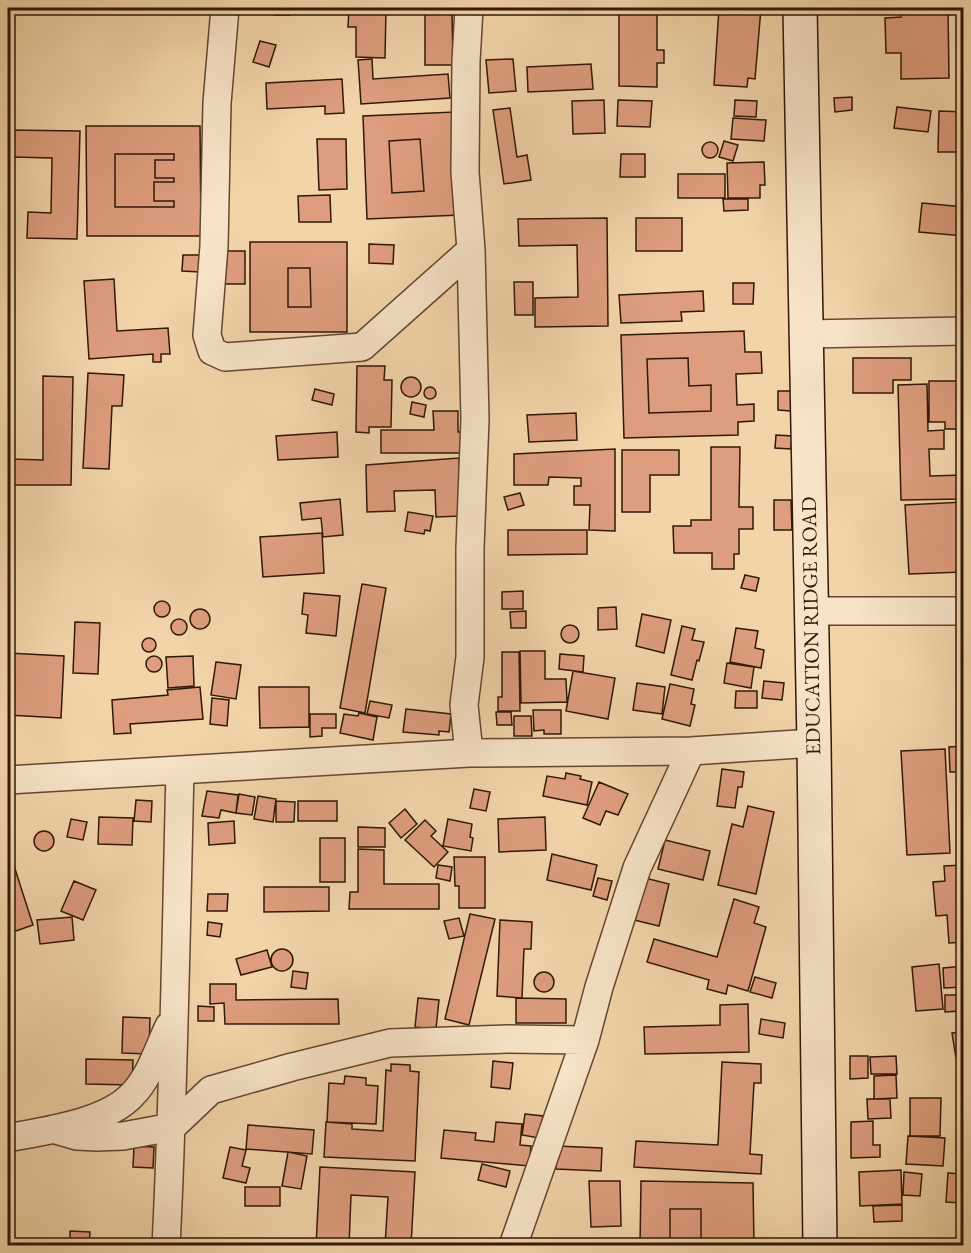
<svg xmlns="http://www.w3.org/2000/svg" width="971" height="1253" viewBox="0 0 971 1253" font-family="'EB Garamond',serif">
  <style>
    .building { fill: #de9d7e; stroke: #301906; stroke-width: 1.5; fill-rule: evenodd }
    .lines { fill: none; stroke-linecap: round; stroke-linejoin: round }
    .minor-casing { stroke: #61482f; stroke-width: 30 }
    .secondary-casing { stroke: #301906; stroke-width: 36 }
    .minor { stroke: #f7e3c7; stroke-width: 27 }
    .secondary { stroke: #f7e3c7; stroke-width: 33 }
    .labels { text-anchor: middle; stroke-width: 4.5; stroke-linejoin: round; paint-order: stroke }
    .street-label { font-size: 21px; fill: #301906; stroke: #f7e3c7 }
  </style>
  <rect width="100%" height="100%" fill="#f3d4a9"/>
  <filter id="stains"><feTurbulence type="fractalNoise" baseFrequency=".00333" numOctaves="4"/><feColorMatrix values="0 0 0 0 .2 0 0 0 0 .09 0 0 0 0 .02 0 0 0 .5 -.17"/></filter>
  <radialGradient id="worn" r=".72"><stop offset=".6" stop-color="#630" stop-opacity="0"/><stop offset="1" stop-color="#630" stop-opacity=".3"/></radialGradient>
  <path class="building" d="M274,8H291L290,15H274Z
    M349,8H386L385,58L356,57V27H348Z
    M619,8H657V50H664V63H657V87L619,86Z
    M719,8H761L755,79L748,78L747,87L714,85Z
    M900,8H948L949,78L901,79V53H886L885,18L901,17Z
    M425,14H452L453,65H425Z
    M260,41L276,45L269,67L253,62Z
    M372,59L373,79L448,74L450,98L361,104L358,60Z
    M513,59L516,91L489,93L486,60Z
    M591,64L593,89L528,92L527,67Z
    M342,79L344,113L325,114V106L267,109L266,83Z
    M852,97V110L835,112L834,98Z
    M604,100L605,133L573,134L572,101Z
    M618,100L652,101L650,127L617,126Z
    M735,100L757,101L756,117L734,116Z
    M897,107L931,111L928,132L894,128Z
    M510,108L517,157L527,155L531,180L504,184L493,110Z
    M939,111L964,112V152H938Z
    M455,112L460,215L367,219L363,116ZM420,139L424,191L392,193L389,141Z
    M733,118L766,120L764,141L731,139Z
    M86,126H200L201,236H87ZM115,154H174V160H155V178H174V182H154V201H174V207H115Z
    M8,130L80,131L77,239L27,238L28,212L51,213L52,158L14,157V177H8Z
    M317,139H346L347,189L319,190Z
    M420,139L424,191L392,193L389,141Z
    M724,141L738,145L733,161L719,157Z
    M702 150a8 8 0 1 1 16 0a8 8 0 1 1-16 0Z
    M115,154H174V160H155V178H174V182H154V201H174V207H115Z
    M621,154H645V177H620Z
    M764,162L765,185H760V198H728L727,163Z
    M678,174H725V198H678Z
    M330,195L331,222H299L298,196Z
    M723,199H748V210L724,211Z
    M922,203L964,207V236L919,232Z
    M607,218L608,326L535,327V298L578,297L577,245L519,246L518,219Z
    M636,218H682V251H636Z
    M250,242H347V332H250ZM288,268H310L311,307H288Z
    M369,244L394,245L393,264L369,263Z
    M224,251H245V284H224Z
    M183,255H201L200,272L182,271Z
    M288,268H310L311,307H288Z
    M114,279L117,331L168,328L170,354H161V362H153V354L89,359L84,281Z
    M514,282H533V315H515Z
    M733,283H754L753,304H733Z
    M703,291L704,311L681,312L682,321L621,323L619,295Z
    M744,331L745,352H761L762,373L736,374L737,405L754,404V421L738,422V435L624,438L621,335ZM688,358L689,386L711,385V411L649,413L647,359Z
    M688,358L689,386L711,385V411L649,413L647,359Z
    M853,358H911V380H893V393H853Z
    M357,366H385L384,380H392L391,427H369V433L356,432Z
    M88,373L124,375L122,406H112L109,469L83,468Z
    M43,376L73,377L71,485H10V459L43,460Z
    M401 387a10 10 0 1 1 20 0a10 10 0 1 1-20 0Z
    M929,381H964V429H945V422H929Z
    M927,384L928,431L944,430V449H929L930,476L964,475V499L901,500L898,385Z
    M424 393a6 6 0 1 1 12 0a6 6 0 1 1-12 0Z
    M315,389L334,394L332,405L312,400Z
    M778,391H792L791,411L778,410Z
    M412,402L426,405L424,417L410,414Z
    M433,411H458V432H465V453H381V430H434Z
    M576,413L577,440L529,442L527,415Z
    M337,432L338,457L278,460L276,436Z
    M776,435L792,436L791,449L775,448Z
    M711,447H740L739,507H753V529H739V554H734V569H712V553H674L673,526H691V520H711Z
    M615,449V531L589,530L590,505H574V486H581V478L549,477L548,485H514V454Z
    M622,450H679V475H650V512H622Z
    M459,458L461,516L436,517L435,490L394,491L395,511L367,512L366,465Z
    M520,493L524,505L508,510L504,497Z
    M340,499L343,535L323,537L321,518L302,520L300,503Z
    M774,500H791L792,530H774Z
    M964,502V575L963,572L909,574L905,505Z
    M408,512L433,516L430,531L425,530L424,534L405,531Z
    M508,530H587V554L508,555Z
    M322,533L324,573L263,577L260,537Z
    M745,575L759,578L756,591L741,588Z
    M362,584L386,588L365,713L340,708Z
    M523,591V609H502V592Z
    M304,593L340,596L336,636L306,633L308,615L302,614Z
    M154 609a8 8 0 1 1 16 0a8 8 0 1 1-16 0Z
    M616,607L617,629L598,630V608Z
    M190 619a10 10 0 1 1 20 0a10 10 0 1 1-20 0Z
    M526,611V628H511L510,612Z
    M642,614L671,620L664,653L636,646Z
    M171 627a8 8 0 1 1 16 0a8 8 0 1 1-16 0Z
    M75,622L100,623L98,674L73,673Z
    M561 634a9 9 0 1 1 18 0a9 9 0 1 1-18 0Z
    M682,626L695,629L692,640L704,642L699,661L697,660L692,680L671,675Z
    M736,628L758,631L755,648L764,650L761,668L730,662Z
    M142 645a7 7 0 1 1 14 0a7 7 0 1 1-14 0Z
    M520,651H545V679H566L567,702L521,703Z
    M502,652H519L520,711H498V697H502Z
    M8,653L64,656L61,718L8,715Z
    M560,654L584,656L583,672L559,669Z
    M146 664a8 8 0 1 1 16 0a8 8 0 1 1-16 0Z
    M193,656L194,686L168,688L166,657Z
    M216,662L241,665L236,699L211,695Z
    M727,663L754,667L751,688L724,683Z
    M573,671L615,678L608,719L566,711Z
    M764,681L784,683L782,700L762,698Z
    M637,683L665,687L662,714L633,710Z
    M670,684L694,689L691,704L695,705L690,726L662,719Z
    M200,687L203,719L130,724L131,733L114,734L112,700L168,695L167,690Z
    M259,687H309V727L260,728Z
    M736,691H757V708H735Z
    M212,698L229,700L227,726L210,724Z
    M370,701L392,705L389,718L367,714Z
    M406,709L451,714L449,732L439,731V735L403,732Z
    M533,710H561V734H544V730L534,731Z
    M496,712H511L512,725H497Z
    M359,713L377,717L373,740L340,733L344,714L358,716Z
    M310,714H336V728H322V736L310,737Z
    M514,716H531L532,736H514Z
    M964,746V772H950L949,747Z
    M945,749L950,853L907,855L901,751Z
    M722,769L744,772L742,787H738L735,808L717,806Z
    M566,773L581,776L580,779L592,782L587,805L543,796L547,776L565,779Z
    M599,782L628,794L618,815L606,811L600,825L583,818Z
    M474,789L490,792L486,811L470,808Z
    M207,791L238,795L236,813L221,810L219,818L202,816Z
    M239,794L255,797L252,815L236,813Z
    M258,796L276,799L273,822L254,819Z
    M136,800L152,801L151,822L134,821Z
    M276,801L295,802L294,822H276Z
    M298,801H337V821H298Z
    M748,806L774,812L756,894L718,885L732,824L743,827Z
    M405,809L417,824L401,838L389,823Z
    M99,817L133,818L132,845L98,844Z
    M545,817L546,850L499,852L498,819Z
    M71,819L87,822L83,840L67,837Z
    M448,819L472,824L470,837L473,838L471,851L443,846Z
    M425,820L436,831L431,836L448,852L434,867L405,840Z
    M234,821L235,843L209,845L208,823Z
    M959,825H964V854H961Z
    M358,827L385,828V847H358Z
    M34 841a10 10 0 1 1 20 0a10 10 0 1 1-20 0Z
    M320,838H345V882H320Z
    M665,840L710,851L703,880L658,869Z
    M8,847L33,925L10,933L8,926Z
    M358,849L384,850V884H439V909H349L350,892H358Z
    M552,854L597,865L591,890L547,880Z
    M454,857H485V908H459V886H455Z
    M438,865L452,867L450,881L436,878Z
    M964,865V942L949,943L947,915L936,916L933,882L945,881L944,866Z
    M598,878L612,881L607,900L593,896Z
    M645,878L669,884L659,926L634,920Z
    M74,881L96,890L83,920L61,911Z
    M264,887H329V911L264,912Z
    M208,894H228L227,911H207Z
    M734,899L759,907L754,923L766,927L748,991L728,985L726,994L707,989L709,980L647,962L654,939L717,957Z
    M470,914L495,919L469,1025L445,1019Z
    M72,917L74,940L40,944L37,920Z
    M459,918L464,936L449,939L444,921Z
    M500,920L532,922L531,949H524L522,998L497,996Z
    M208,922L222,924L220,937L207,935Z
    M271 960a11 11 0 1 1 22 0a11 11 0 1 1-22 0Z
    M267,950L272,967L241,975L236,959Z
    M939,964L943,1009L916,1011L912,967Z
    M964,966V987L944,988L943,968Z
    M293,971L308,973L306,989L291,987Z
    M534 982a10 10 0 1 1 20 0a10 10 0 1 1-20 0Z
    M755,977L776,983L772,998L750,992Z
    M210,984H236V1000L338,999L339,1024H225L224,1003L210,1004Z
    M945,995H960V1011L945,1012Z
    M418,998L439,1000L436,1029L415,1027Z
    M516,998L566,999V1023H516Z
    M748,1004L749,1052L645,1054L644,1027L720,1025V1005Z
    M198,1006L214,1007V1021H198Z
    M123,1017L150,1018L149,1054L122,1053Z
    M761,1019L785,1023L783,1038L759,1034Z
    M964,1032V1057L956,1058L952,1033Z
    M850,1056H868V1078L850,1079Z
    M896,1056L897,1074H871L870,1057Z
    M86,1059L133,1060L132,1085L86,1084Z
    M493,1061L513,1063L510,1089L491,1087Z
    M722,1062L761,1064V1083H754L750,1154L762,1155L761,1174L634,1167L636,1141L718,1145Z
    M391,1064L410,1065V1071L419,1072L415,1161L324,1157L326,1122L352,1124V1129L383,1131L386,1070L391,1071Z
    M896,1075L897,1098L874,1099V1076Z
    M345,1076L366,1078V1085L378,1086L376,1124L327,1122L329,1083L344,1084Z
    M910,1098H941L940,1136H910Z
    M867,1099H890L891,1118L868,1119Z
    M525,1114L543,1116L539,1138L522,1135Z
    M873,1121V1145H880V1157L851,1158V1122Z
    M496,1122L522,1124L520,1145L531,1146L529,1166L441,1158L444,1130L476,1133L475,1140L494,1142Z
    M248,1125L314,1130L312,1154L246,1149Z
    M908,1136L945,1138L943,1166L906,1164Z
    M134,1146L154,1147L153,1168L133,1167Z
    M556,1146L602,1148L601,1171L556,1169Z
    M230,1147L246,1150L242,1166L250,1168L246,1183L223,1178Z
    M288,1152L307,1156L301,1189L282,1186Z
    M482,1164L510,1171L506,1187L478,1180Z
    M320,1167L415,1172L411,1246H385L388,1197L351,1195L349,1246H316Z
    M901,1170L902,1204L860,1206L859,1172Z
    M904,1172L922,1174L920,1196L903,1195Z
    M948,1173L963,1174L961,1203L946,1202Z
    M589,1181H620L621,1226L591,1227Z
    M641,1181L753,1183L754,1246H701V1209H670V1246H640Z
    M245,1187H280V1206H245Z
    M902,1205V1221L874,1222L873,1206Z
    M670,1209H701V1246H670Z
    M70,1231L90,1232L89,1246H70Z"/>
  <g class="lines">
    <defs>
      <path id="minor" d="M225,8L217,103L214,246L207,335L212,351L225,357L362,347L471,250
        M469,8L466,61L465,172L471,250L475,419L470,548V657L464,705L469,753
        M807,334L964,331
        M811,611H964
        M8,780L469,753L691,751L814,743
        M53,1129L77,1136L97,1137L123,1136L172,1127L211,1090L292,1067L390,1043L508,1039L585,1040
        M8,1138C44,1131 106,1123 132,1095C150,1077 158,1049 169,1026
        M166,1246C174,1088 176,929 180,771
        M513,1246L585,1040L599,987L637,868L691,751"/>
      <path id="secondary" d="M800,8L814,743L820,1246"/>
    </defs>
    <use href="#minor" class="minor-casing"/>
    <use href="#secondary" class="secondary-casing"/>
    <use href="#minor" class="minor"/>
    <use href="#secondary" class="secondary"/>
  </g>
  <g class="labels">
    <g class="street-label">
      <text transform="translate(811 626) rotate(-91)" y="7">EDUCATION RIDGE ROAD</text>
    </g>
  </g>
  <rect width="971" height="1253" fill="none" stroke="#f3d4a9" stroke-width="30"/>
  <rect x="9" y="9" width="953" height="1235" fill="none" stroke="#301906" stroke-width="3"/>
  <rect x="15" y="15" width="941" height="1223" fill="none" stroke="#301906" stroke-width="1.5"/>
  <rect width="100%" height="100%" filter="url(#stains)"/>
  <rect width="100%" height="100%" fill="url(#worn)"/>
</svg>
